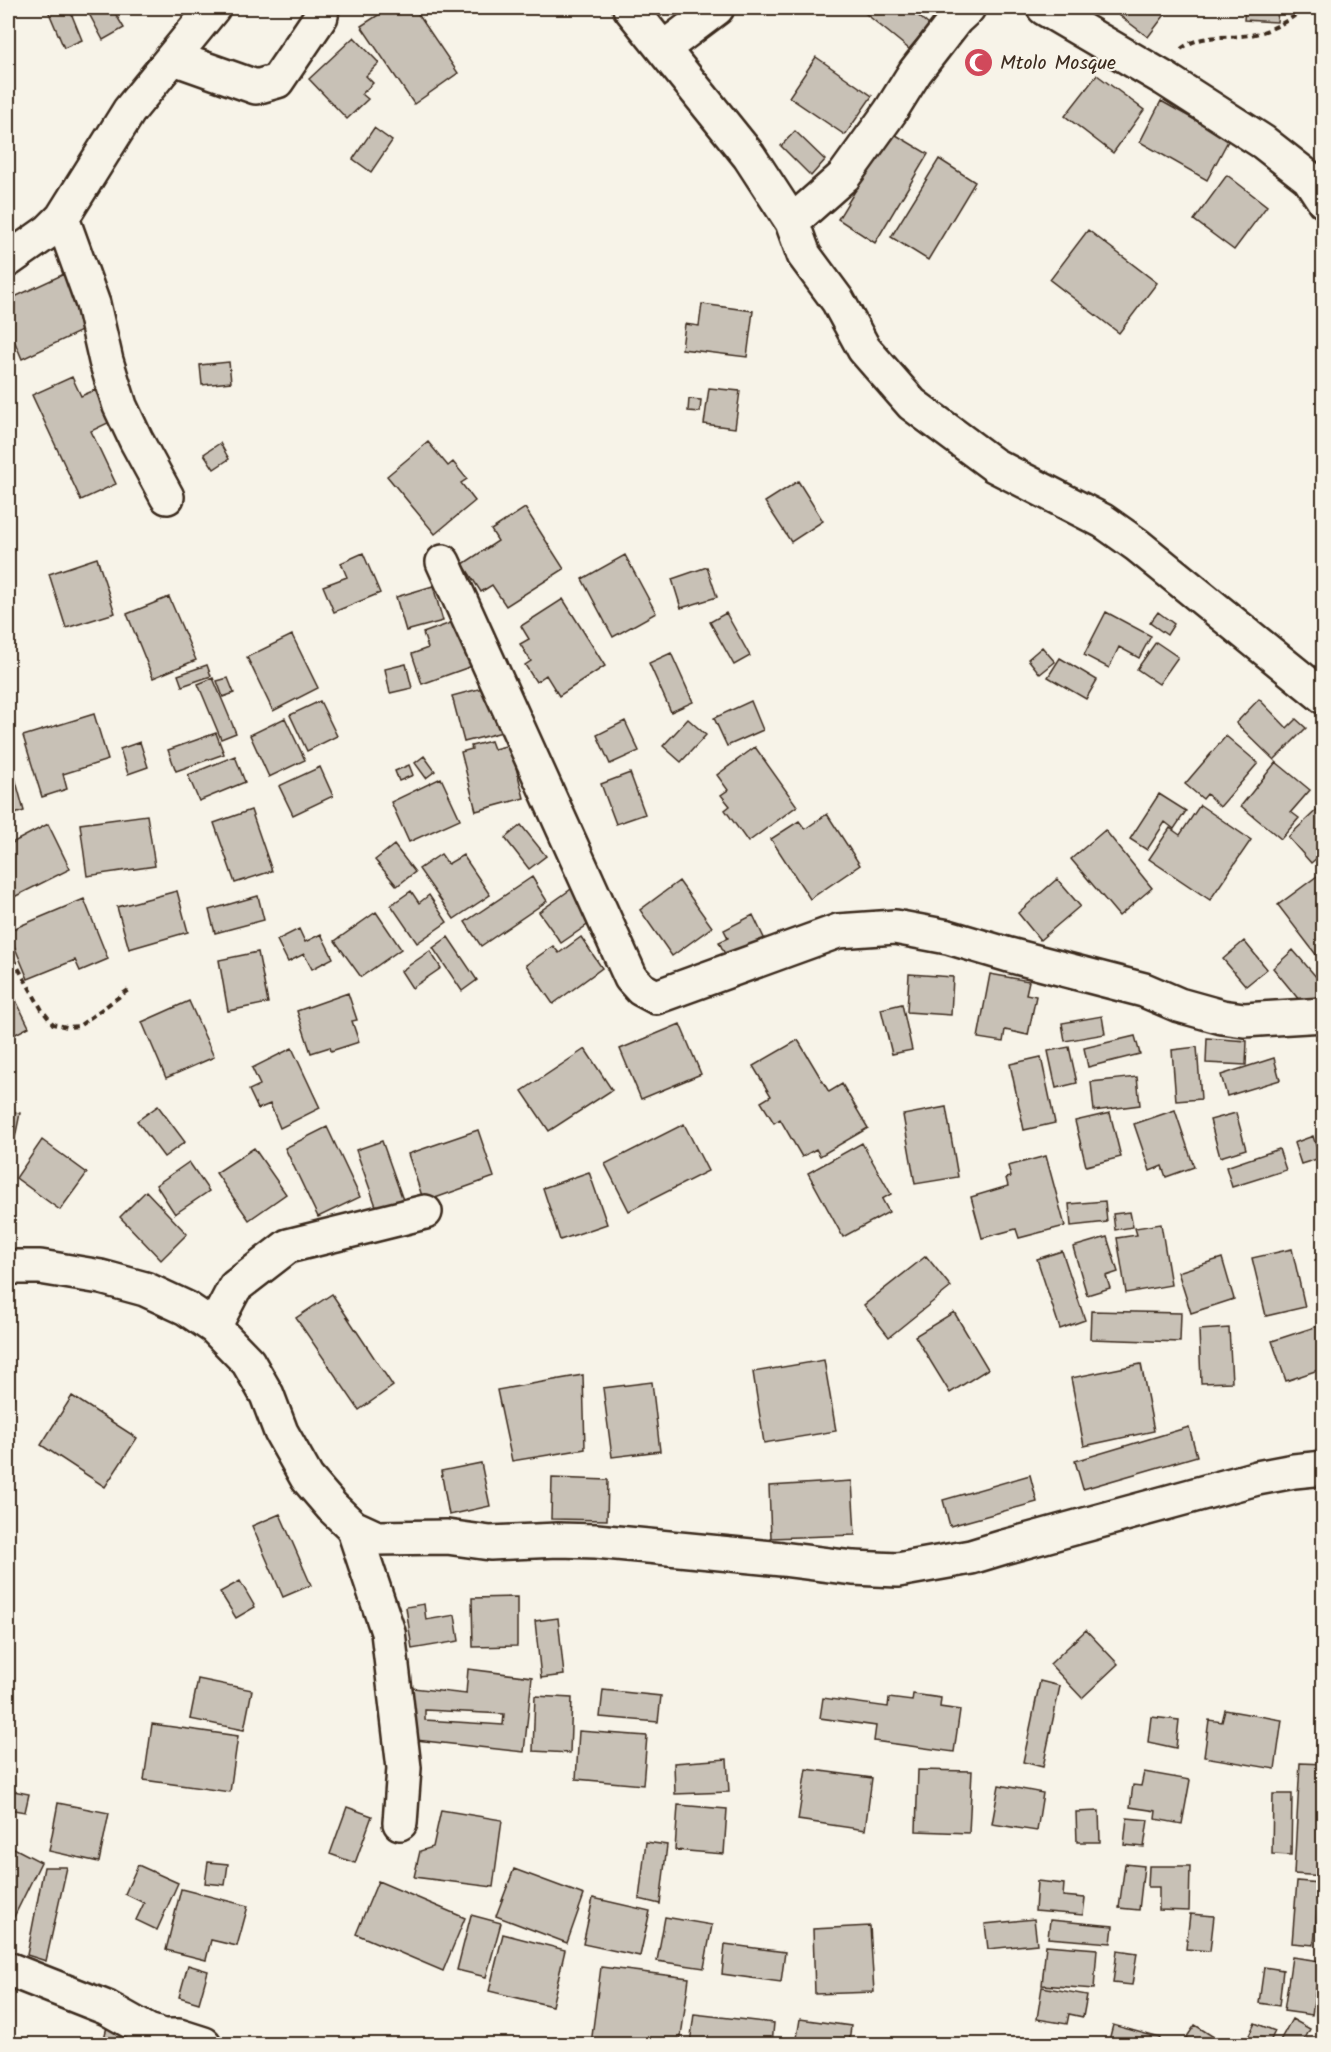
<svg xmlns="http://www.w3.org/2000/svg" width="1331" height="2052" viewBox="0 0 1331 2052" font-family="Kalam,sans-serif">
  <style>
    .building { fill: #c8c1b6; stroke: #3b2a1e; stroke-width: 1.5; fill-rule: evenodd }
    .lines { fill: none; stroke-linecap: round; stroke-linejoin: round }
    .minor-casing { stroke: #3b2a1e; stroke-width: 38 }
    .path { stroke: #3b2a1e; stroke-width: 4; stroke-dasharray: 6 4.5; stroke-linecap: butt }
    .minor { stroke: #f7f3e8; stroke-width: 33 }
    .labels { text-anchor: middle; stroke-width: 4.5; stroke-linejoin: round; paint-order: stroke }
    .poi-label { font-size: 20px; fill: #3b2a1e; stroke: #f7f3e8; text-anchor: start }
  </style>
  <rect width="100%" height="100%" fill="#f7f3e8"/>
  <filter id="ink" filterUnits="userSpaceOnUse"><feTurbulence type="fractalNoise" baseFrequency=".0167" numOctaves="2"/><feDisplacementMap in="SourceGraphic" scale="12" xChannelSelector="R" yChannelSelector="G"/><feConvolveMatrix kernelMatrix="1 2 1 2 8 2 1 2 1" color-interpolation-filters="sRGB"/></filter>
  <g filter="url(#ink)">
    <path class="building" d="M8,8H10L13,25L8,26Z
      M47,8H69L82,40L64,48Z
      M86,8H112L124,28L103,40Z
      M389,8H414L458,73L414,104L361,26Z
      M861,8H920L915,13L929,25L909,49L860,9Z
      M1122,8H1170L1148,37L1119,15L1124,8Z
      M1245,8H1278L1277,22L1244,20Z
      M354,37L379,63L366,76L373,83L362,94L368,99L347,119L309,79Z
      M816,57L872,96L845,135L789,97Z
      M1097,75L1144,110L1113,153L1065,116Z
      M1161,101L1229,139L1207,180L1140,142Z
      M374,128L392,141L371,172L353,159Z
      M795,131L825,160L811,176L781,146Z
      M891,132L928,154L875,243L838,219Z
      M939,159L975,182L928,260L891,237Z
      M1227,175L1267,206L1234,250L1194,220Z
      M1088,230L1157,283L1119,333L1050,280Z
      M64,274L88,328L22,359L8,326V300Z
      M702,304L753,311L747,357L682,349L685,324L699,326Z
      M229,362L231,382L202,385L200,365Z
      M72,377L81,396L95,390L110,422L91,431L116,484L81,500L32,395Z
      M709,388L740,391L735,428L704,424Z
      M689,399L701,400L700,412L688,411Z
      M428,442L448,466L453,462L467,479L461,483L475,501L435,534L387,476Z
      M220,443L229,459L214,469L204,454Z
      M798,481L823,521L791,542L765,502Z
      M525,508L564,569L506,606L492,585L481,592L463,564L498,541L491,530Z
      M363,553L380,593L334,612L323,586L347,577L341,563Z
      M625,555L656,613L613,637L582,579Z
      M97,558L115,613L66,628L49,574Z
      M707,567L717,597L681,608L672,579Z
      M433,586L443,621L406,631L396,597Z
      M169,597L196,660L153,678L127,614Z
      M563,599L605,666L559,696L546,675L536,682L525,665L531,661L520,644L529,639L521,626Z
      M1106,612L1151,636L1139,658L1119,647L1109,668L1084,655Z
      M1158,612L1174,624L1167,635L1150,623Z
      M726,613L750,656L734,665L710,622Z
      M459,620L475,665L422,684L412,654L428,648L423,633Z
      M292,635L318,688L273,711L247,657Z
      M1156,642L1178,657L1159,684L1137,669Z
      M1042,647L1055,662L1040,674L1028,659Z
      M671,653L693,702L671,712L649,663Z
      M1060,658L1097,680L1086,699L1048,677Z
      M406,664L412,688L390,693L385,669Z
      M207,665L211,676L182,686L178,675Z
      M213,678L236,733L221,739L198,684Z
      M228,678L234,693L223,697L217,681Z
      M494,685L506,731L464,742L452,696Z
      M1259,699L1287,728L1296,719L1306,728L1274,760L1236,723Z
      M320,701L337,736L307,751L290,715Z
      M751,701L763,730L727,746L714,718Z
      M94,714L108,760L63,774L67,789L42,797L23,736Z
      M285,718L305,760L269,777L250,735Z
      M688,719L706,735L681,762L663,746Z
      M625,721L639,751L610,764L597,735Z
      M216,733L224,754L176,771L168,750Z
      M1226,736L1258,763L1220,807L1207,794L1203,799L1185,784Z
      M491,741L494,749L510,745L524,798L476,811L461,752L472,749L471,746Z
      M140,742L148,767L128,774L120,749Z
      M755,747L797,806L748,842L725,810L730,806L721,795L728,790L717,775Z
      M235,756L245,782L199,801L188,775Z
      M424,756L435,771L426,778L415,763Z
      M1276,762L1310,790L1291,812L1299,818L1281,839L1241,806Z
      M11,763L24,811L8,816V764Z
      M409,765L413,775L399,781L395,771Z
      M320,767L333,796L293,815L279,786Z
      M630,773L645,814L616,824L601,784Z
      M441,778L460,819L409,842L391,802Z
      M1159,794L1186,811L1174,829L1165,822L1147,850L1130,839Z
      M1324,803V852L1311,863L1288,837Z
      M1200,805L1251,840L1210,900L1149,859L1170,828L1180,835Z
      M251,810L272,871L235,883L214,823Z
      M827,814L860,865L810,899L771,839L799,821L805,829Z
      M147,815L155,866L87,876L80,824Z
      M48,824L70,869L8,900V845Z
      M521,825L546,856L529,869L505,838Z
      M1105,830L1152,888L1119,916L1071,859Z
      M394,845L415,872L397,886L375,860Z
      M441,854L448,864L463,855L490,895L454,919L419,869Z
      M1324,871V965L1278,905Z
      M532,877L547,901L481,946L465,922Z
      M1057,879L1080,906L1040,940L1018,913Z
      M679,881L712,927L672,956L640,910Z
      M574,887L596,919L561,943L539,912Z
      M177,891L188,932L129,949L117,907Z
      M411,891L419,903L429,895L447,922L417,943L391,905Z
      M258,896L264,920L215,933L209,910Z
      M84,899L108,959L80,971L75,960L28,979L8,931Z
      M376,912L401,949L361,977L335,941Z
      M753,915L765,940L728,960L719,942L728,938L724,930Z
      M299,929L305,942L321,934L333,958L312,969L304,954L288,962L277,940Z
      M448,937L477,980L462,991L433,948Z
      M581,937L602,968L553,1004L526,965L553,946L559,953Z
      M1244,941L1267,969L1246,986L1223,959Z
      M1293,950L1324,986V999L1309,1012L1273,968Z
      M430,951L441,968L412,988L401,971Z
      M258,952L268,1003L228,1011L219,960Z
      M909,974L953,977L951,1015L907,1012Z
      M990,974L1029,981L1026,994L1036,996L1028,1035L1005,1030L1003,1042L978,1038Z
      M8,984L29,1027L8,1038Z
      M348,993L357,1020L352,1021L359,1042L331,1051L330,1047L311,1053L297,1011Z
      M189,1001L214,1057L166,1078L142,1022Z
      M902,1004L912,1050L892,1054L881,1009Z
      M1102,1016L1105,1034L1065,1041L1062,1023Z
      M680,1024L701,1074L641,1099L620,1049Z
      M1135,1036L1140,1054L1088,1067L1084,1048Z
      M1207,1038L1247,1041L1246,1065L1206,1063Z
      M798,1040L829,1092L842,1084L868,1128L820,1156L816,1149L802,1157L780,1119L774,1123L761,1102L771,1096L753,1066Z
      M1069,1047L1077,1083L1056,1088L1048,1051Z
      M1197,1047L1201,1099L1176,1101L1172,1050Z
      M292,1048L320,1108L280,1128L270,1104L258,1109L249,1090L260,1085L252,1068Z
      M585,1049L612,1090L549,1131L522,1091Z
      M1041,1057L1055,1123L1024,1130L1010,1064Z
      M1274,1058L1280,1080L1227,1096L1221,1075Z
      M1137,1077L1140,1105L1094,1111L1091,1082Z
      M158,1106L185,1142L164,1157L137,1121Z
      M946,1107L958,1177L915,1184L903,1115Z
      M1175,1110L1194,1167L1166,1177L1162,1166L1150,1171L1134,1124Z
      M8,1111L20,1113L11,1158L8,1157Z
      M1110,1113L1121,1157L1086,1166L1075,1121Z
      M1236,1113L1246,1149L1220,1157L1210,1120Z
      M684,1124L708,1171L629,1211L605,1164Z
      M327,1127L360,1197L318,1217L285,1148Z
      M478,1130L494,1177L424,1202L408,1154Z
      M1313,1136L1320,1158L1301,1164L1294,1143Z
      M42,1140L87,1173L60,1210L16,1178Z
      M382,1141L403,1200L377,1209L356,1150Z
      M862,1143L891,1194L882,1199L889,1212L843,1237L808,1173Z
      M254,1148L286,1194L249,1220L216,1173Z
      M1279,1149L1286,1170L1232,1187L1226,1167Z
      M1046,1156L1065,1226L1019,1238L1016,1229L982,1238L971,1197L1008,1186L1006,1178L1011,1177L1008,1166Z
      M189,1162L209,1191L175,1214L156,1185Z
      M589,1172L607,1224L560,1240L543,1188Z
      M146,1191L187,1234L161,1260L120,1217Z
      M1105,1201L1107,1222L1071,1226L1069,1204Z
      M1130,1212L1133,1227L1115,1230L1113,1214Z
      M1161,1224L1171,1285L1126,1293L1117,1238L1137,1235L1135,1228Z
      M1107,1237L1118,1272L1106,1276L1110,1288L1087,1295L1073,1247Z
      M1292,1249L1305,1307L1266,1316L1252,1258Z
      M1062,1251L1085,1320L1060,1329L1037,1259Z
      M1324,1253V1269L1315,1260Z
      M926,1256L951,1287L889,1337L864,1305Z
      M1222,1258L1234,1299L1191,1313L1178,1272Z
      M332,1294L393,1386L359,1410L296,1318Z
      M1091,1311L1181,1313L1180,1342L1090,1339Z
      M954,1312L988,1369L950,1393L915,1336Z
      M1324,1324V1368L1286,1381L1272,1341Z
      M1229,1328L1232,1382L1201,1383L1199,1330Z
      M824,1360L836,1431L764,1443L753,1372Z
      M1141,1364L1154,1431L1084,1446L1071,1378Z
      M583,1375L585,1449L512,1461L497,1390Z
      M652,1382L660,1451L612,1457L603,1388Z
      M8,1394L14,1396L8,1423Z
      M72,1396L137,1438L105,1487L41,1445Z
      M1189,1427L1197,1456L1083,1489L1075,1461Z
      M481,1463L490,1506L449,1515L441,1471Z
      M1030,1475L1037,1502L950,1526L943,1500Z
      M552,1478L608,1480L607,1520L551,1519Z
      M852,1481L855,1535L771,1538L769,1486Z
      M280,1514L311,1585L283,1597L252,1526Z
      M240,1581L255,1607L236,1618L220,1592Z
      M517,1597V1646L473,1647L472,1598Z
      M424,1604L426,1620L455,1615L459,1641L412,1649L406,1607Z
      M558,1618L564,1675L541,1678L535,1621Z
      M1086,1630L1118,1664L1082,1698L1050,1664Z
      M468,1669L532,1677L524,1752L407,1739L413,1688L466,1694ZM425,1710L504,1714L503,1725L425,1720Z
      M198,1679L252,1690L244,1730L190,1719Z
      M1040,1681L1060,1686L1043,1767L1023,1762Z
      M603,1690L661,1696L658,1722L600,1717Z
      M913,1694L941,1698L940,1707L960,1710L954,1752L874,1741L876,1726L820,1718L823,1698L888,1707L889,1698L912,1701Z
      M535,1696L572,1698L570,1753L533,1751Z
      M1225,1710L1282,1720L1275,1769L1204,1757L1209,1720L1222,1722Z
      M1151,1717L1179,1720L1176,1748L1148,1742Z
      M152,1724L238,1736L230,1792L144,1780Z
      M579,1731L647,1736L643,1785L576,1779Z
      M727,1759L729,1792L675,1794L674,1763Z
      M1300,1763L1324,1764V1876L1294,1874Z
      M806,1769L872,1778L865,1830L798,1820Z
      M918,1770L972,1771L969,1833L916,1831Z
      M1144,1772L1190,1780L1182,1824L1155,1819L1156,1811L1130,1807L1133,1785L1141,1786Z
      M999,1785L1043,1793L1037,1831L992,1824Z
      M8,1790L29,1794L25,1812L8,1809Z
      M1273,1794H1292L1291,1855L1272,1854Z
      M58,1803L109,1813L99,1862L49,1851Z
      M678,1805L727,1809L724,1854L675,1850Z
      M347,1807L372,1816L355,1863L330,1854Z
      M441,1810L502,1820L493,1887L414,1877L420,1851L433,1847Z
      M1099,1811L1100,1842H1077L1076,1812Z
      M1127,1818L1148,1820L1144,1847L1124,1845Z
      M646,1842L667,1845L660,1904L639,1899Z
      M8,1845L41,1862L8,1929Z
      M208,1862L228,1864L225,1885L205,1883Z
      M1125,1864L1144,1866L1139,1910L1119,1908Z
      M138,1865L178,1883L157,1930L136,1920L144,1903L125,1894Z
      M1149,1866H1190L1189,1911L1159,1910V1887H1148Z
      M44,1867H67L46,1961L27,1955Z
      M514,1869L584,1895L567,1943L496,1916Z
      M378,1881L465,1918L443,1971L356,1934Z
      M1037,1881L1064,1884L1063,1896L1085,1898L1083,1915L1035,1911Z
      M1297,1881L1319,1883L1314,1945L1292,1943Z
      M181,1889L248,1906L237,1946L211,1940L206,1960L166,1950Z
      M593,1898L650,1911L640,1956L583,1944Z
      M1190,1914L1214,1916L1210,1951L1186,1949Z
      M471,1915L501,1923L486,1977L457,1970Z
      M665,1917L712,1925L704,1968L657,1961Z
      M1034,1919L1037,1944L988,1949L985,1924Z
      M1050,1920L1113,1926L1111,1943L1048,1938Z
      M870,1926L874,1992L815,1994L813,1929Z
      M503,1934L565,1950L552,2006L489,1991Z
      M725,1944L785,1952L781,1982L722,1974Z
      M1046,1945L1097,1949L1094,1989L1042,1985Z
      M1117,1950L1137,1953L1132,1985L1113,1983Z
      M1292,1957L1320,1961L1312,2015L1284,2011Z
      M188,1965L208,1971L199,2003L179,1997Z
      M601,1967L689,1978L680,2044H591Z
      M1264,1967L1283,1970L1279,2006L1259,2003Z
      M1042,1987L1087,1995L1083,2017L1069,2014L1067,2024L1037,2019Z
      M8,2009L13,2012L8,2025Z
      M694,2014L774,2023L772,2044H690Z
      M109,2018L132,2023L126,2044L104,2039Z
      M800,2019L851,2026L849,2044H796Z
      M1292,2019L1310,2029L1302,2044H1278Z
      M1255,2023L1275,2031L1269,2044H1245Z
      M1113,2025L1160,2038L1158,2044H1108Z
      M1195,2025L1220,2041L1218,2044H1182Z"/>
    <g class="lines">
      <defs>
        <path id="minor" d="M630,8L749,156L792,222L804,255L838,301L864,349L912,404L994,465L1103,521L1137,545L1324,697
          M1044,8L1165,79L1263,142L1309,178L1324,201
          M664,48L717,8
          M174,58L256,87L277,81L321,16L322,8
          M62,218L93,304L106,361L120,406L136,440L167,497
          M792,222L844,176L890,112L915,72L956,19L968,8
          M8,260L49,231L62,218L129,111L213,8
          M443,562L631,978L641,989L656,997L838,931L895,927L948,937L1009,955L1144,990L1179,1005L1222,1017L1244,1020L1324,1015
          M8,1267H40L101,1277L145,1289L186,1308L214,1327L248,1362L267,1395L281,1432L307,1478L332,1507L353,1527L377,1538L447,1537L490,1543L558,1540L596,1541L782,1559L853,1568L898,1570L971,1557L1004,1547L1257,1478L1294,1471L1324,1468
          M214,1327L235,1287L288,1246L425,1212
          M353,1527L388,1632L404,1768L400,1823
          M8,1969L107,2008L148,2031L163,2036H179L204,2044"/>
      </defs>
      <use href="#minor" class="minor-casing"/>
      <path class="path" d="M1181,49C1201,33 1226,39 1250,35C1270,32 1290,20 1305,8
        M8,950L42,1010L53,1024L67,1027L79,1026L131,988"/>
      <use href="#minor" class="minor"/>
    </g>
  </g>
  <defs>
    <symbol id="mosque-disc" viewBox="-11 -11 22 22"><circle r="9.5" fill="#d1495b" stroke="#f7f3e8"/><path d="M3.5-4.9A6 6 0 1 0 3.5 4.9A5 5 0 1 1 3.5-4.9Z" fill="#fff"/></symbol>
  </defs>
  <g fill-rule="evenodd">
    <use href="#mosque-disc" x="962" y="46" width="33" height="33"/>
  </g>
  <g class="labels">
    <g class="poi-label">
      <text x="1000" y="69">Mtolo Mosque</text>
    </g>
  </g>
  <rect width="1331" height="2052" fill="none" stroke="#f7f3e8" stroke-width="30"/>
  <rect x="15" y="15" width="1301" height="2022" fill="none" stroke="#3b2a1e" stroke-width="2" filter="url(#ink)"/>
</svg>
